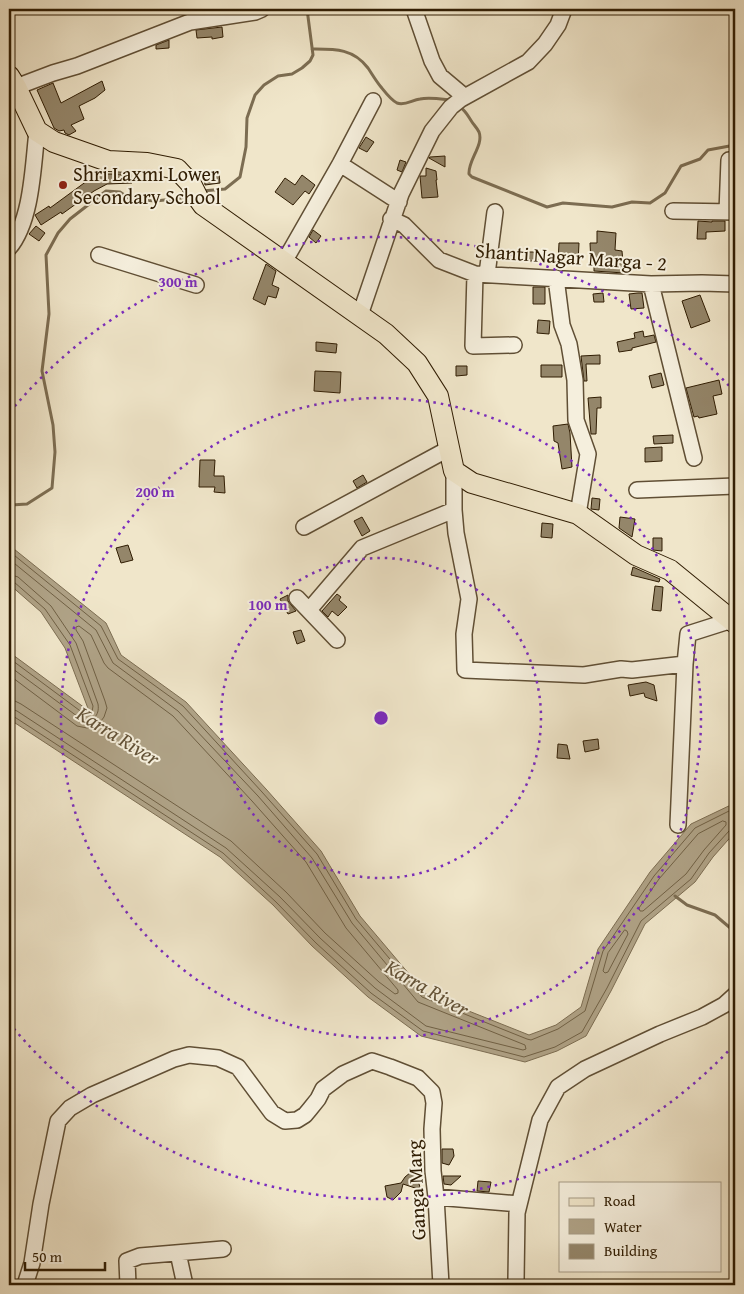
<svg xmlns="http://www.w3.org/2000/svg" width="744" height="1294" viewBox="0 0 744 1294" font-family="'Gentium Book Plus',serif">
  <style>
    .water { fill: #afa286; stroke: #7c6d52 }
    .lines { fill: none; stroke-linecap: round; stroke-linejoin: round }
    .shore { stroke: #706044; stroke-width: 1 }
    .stream { stroke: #7c6d52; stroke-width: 3 }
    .building { fill: #94866a; stroke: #301d03 }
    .minor-casing { stroke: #604f35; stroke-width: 18 }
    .major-casing { stroke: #301d03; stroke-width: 22 }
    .minor { stroke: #f5efdd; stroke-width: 15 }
    .major { stroke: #f0e6ca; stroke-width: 20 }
    .ring { fill: none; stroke: #7b2cbf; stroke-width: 2.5; stroke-dasharray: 2.5 5 }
    .poi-dot { fill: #8f2418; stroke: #f5efdd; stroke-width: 2 }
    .labels { text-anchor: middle; stroke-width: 4; stroke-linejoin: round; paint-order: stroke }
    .poi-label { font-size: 20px; fill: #301d03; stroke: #f5efdd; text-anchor: start }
    .street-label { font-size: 20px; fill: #301d03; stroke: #f5efdd }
    .water-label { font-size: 21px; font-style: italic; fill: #635237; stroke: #f5efdd }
    .centre { fill: #7b2cbf; stroke: #f5efdd; stroke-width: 2.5 }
    .ring-label { font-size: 15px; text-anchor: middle; font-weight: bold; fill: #7b2cbf; stroke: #f5efdd; stroke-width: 4; stroke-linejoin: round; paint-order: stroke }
  </style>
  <rect width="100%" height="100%" fill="#f0e6ca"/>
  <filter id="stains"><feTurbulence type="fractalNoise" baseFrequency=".004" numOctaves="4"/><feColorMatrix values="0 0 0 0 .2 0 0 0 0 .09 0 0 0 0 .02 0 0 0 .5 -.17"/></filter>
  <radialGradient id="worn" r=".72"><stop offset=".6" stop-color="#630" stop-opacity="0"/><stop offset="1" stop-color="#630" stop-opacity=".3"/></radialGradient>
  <path class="water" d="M9,545L106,623L121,655L186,702L266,789L321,851L360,916L426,994L529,1035L556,1025L581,1007L598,949L650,872L691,824L735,803V832L713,857L695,882L645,924L611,991L586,1036L557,1051L525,1062L421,1036L368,997L312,946L273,905L220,857L9,719V652L89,711L65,648L41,612L9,584Z"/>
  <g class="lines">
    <path class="shore" d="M9,551L101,626L118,659L183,706L262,792L317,854L356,919L422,997L527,1039L531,1040L558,1029L585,1011L603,951L654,876L695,828L735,808
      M9,559L96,630L113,663L178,711L258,796L312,858L352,923L418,1002L525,1045L526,1049L523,1050L426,1026L375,988L320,938L280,897L226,848L17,711L9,708
      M9,574L18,577L51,606L76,643L98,704C100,716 92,723 81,719L9,666
      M9,581L14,582L45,609L70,645L93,706L92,712L88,714L83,713L9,658
      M9,675L77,726L87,728L98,725L104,717L107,708L105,701L83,641L76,630V627L79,626L91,635L104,663L108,668L173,716L252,801L306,862L346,928L398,990V993L395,994L379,982L325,933L286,892L231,841L21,704L15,701H9
      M9,715L13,716L223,853L276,902L316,943L371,993L423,1031L524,1057L555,1047L582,1032L607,988L641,921L691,879L709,853L729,831L735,829
      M723,821L726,822V825L704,850L686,874L643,911H640L639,908L659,879L698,834Z
      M625,930L627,931L628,934L608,972L605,973L603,971L608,953Z"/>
    <path class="stream" d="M312,49C334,49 353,48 368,68C372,74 376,81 381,87C385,92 391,100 397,103C405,106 412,100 420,99C429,97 441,99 450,100
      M460,107C466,111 468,116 472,122C474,125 477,128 479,132C484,145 468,160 469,174L472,177L547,207L563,203L612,207L632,202L650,203L665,193L681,166L700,159L708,150L735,145
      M202,191L225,189L240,177L246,147L247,118L255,95L264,85L278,76L292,74L302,68L310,61L313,55L307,9
      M9,507L11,505L27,504L52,488L55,452L53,425L42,371L49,314L46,255L58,233L70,219L106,191L120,192L130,199L156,201L181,198L189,196
      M675,896L687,905L715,915L735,932"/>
  </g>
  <path class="building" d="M222,27L223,37L212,39V37L197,38L196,30Z
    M169,40V48L156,49V45Z
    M102,81L105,90L95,98L79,106L84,119L71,125L76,131L69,135L65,133L64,130L59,131L54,128L37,90L53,83L61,103Z
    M366,137L374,142L367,152L359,148Z
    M445,156V167L429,158L430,157Z
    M400,160L406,162L402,172L397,170Z
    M426,168L436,171L437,180H436L438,197L422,198L420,176H426Z
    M98,171L100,174H131L132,183L107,184L94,191L62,214L61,212L41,225L35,215L49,206L50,208L91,178L89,176Z
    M219,174L220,183L205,185L204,176Z
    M302,175L315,185L309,194L305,191L293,205L275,192L285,178L295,185Z
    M698,221L712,222V221H725V231L706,232V239H697Z
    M36,226L45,233L39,241L29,234Z
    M313,230L321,236L316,243L309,237Z
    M597,231L616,233L615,250L622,251L624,273L594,271V263H591L590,243H597Z
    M559,243H579L578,263H558Z
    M526,252H538V261H527Z
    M266,264L276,271L272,285L279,288L276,298L268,296L265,305L253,299Z
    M533,287H545V304H533Z
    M603,293L604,302H594L593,294Z
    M638,293H642L644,308L631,309L629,294Z
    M700,295L710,321L691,328L682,301Z
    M538,320L550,321L549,334L537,333Z
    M643,331L644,337L654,335L656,342L632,348V350L619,352L617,342L635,338L634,333Z
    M316,342L337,344L336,353L316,351Z
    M600,355V364H586L587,381H584L581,356Z
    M541,365H562V377H541Z
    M456,366H467V375L456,376Z
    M315,371L341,372L340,393L314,391Z
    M661,373L664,385L652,388L649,376Z
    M719,380L722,394L713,396L717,414L699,418L698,416L694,417L686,388Z
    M601,397V408H597L596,434H591L588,398Z
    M568,424L570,433L572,467L562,469L558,443L554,441L553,426Z
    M673,435V443L654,444L653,436Z
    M662,447V461L645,462V448Z
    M200,460H215L214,476H224L225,493L214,492L215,487H199Z
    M363,475L367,482L357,488L353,481Z
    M592,498L600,499L599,510L591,509Z
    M362,517L370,531L362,536L354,521Z
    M620,517L635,519L632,537L619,528Z
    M542,523L553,524L552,538L541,537Z
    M653,538H662V551L653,550Z
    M128,545L133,560L121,563L116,548Z
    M633,567L660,579L659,582L631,575Z
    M655,586L663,587L661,611L652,610Z
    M337,594L341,597L339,600L347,607L338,616L332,611L328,617L322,611Z
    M288,595V601L296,611L288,614L280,599Z
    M301,630L305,641L297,644L293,632Z
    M646,682L654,685L657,701L645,697L644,693L630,696L628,685Z
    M598,739L599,749L585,752L583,741Z
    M558,744L567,745L570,759L557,758Z
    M442,1149H453L454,1156L449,1165L442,1163Z
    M411,1172L418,1174V1181L421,1190L403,1184L401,1192L393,1200L387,1197L385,1186L401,1183L405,1177Z
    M443,1176H461L451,1185L444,1184Z
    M478,1181L491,1182L489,1192L477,1191Z"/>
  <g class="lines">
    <defs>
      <path id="minor" d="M414,9L432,61L440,76L465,97
        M16,87L53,73L77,66L190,22L255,12L262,9
        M340,164L399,202
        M673,211L735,212
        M727,212L729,160
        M391,219L404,225L439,260L475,274L651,284L702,283L735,284
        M9,248C32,221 33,166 37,131
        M99,255L196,285
        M284,262L340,164L373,101
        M475,274L473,346L514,345
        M487,274L495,212
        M556,278L562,325L569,344L575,380L576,420L588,454L578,514
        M651,284L694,458
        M360,315L401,194L432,131L451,107L461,99L528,62L545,44L558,25L564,9
        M454,471V510L456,533L469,599L464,634L465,670L584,675L621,669L632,670L685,664L688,634L732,620
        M637,490L735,486
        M304,527L450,448
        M297,598L337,640
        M309,610L362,548L454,510
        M678,825L685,664
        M436,1197L519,1204
        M178,1253L185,1285
        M25,1285L32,1263L41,1204L58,1121L70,1108L92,1095L174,1059L189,1055L218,1058L238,1067L272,1113L285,1121L297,1120L305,1115L310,1109L318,1099L323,1089L343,1074L372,1061L390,1067L418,1078L432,1092L434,1103L432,1129L433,1171L436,1197L441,1285
        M128,1285L127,1261L140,1256L223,1249
        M517,1285L516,1280L517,1213L540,1120L558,1087L585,1069L660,1034L702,1017L724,1005L735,995"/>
      <path id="major" d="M9,76L16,87L37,131L54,142L108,161L147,163L177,169L191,184L198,198L203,205L386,334L417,363L438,396L454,471L472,483L578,514L636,555L670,570L735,623"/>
    </defs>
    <use href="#minor" class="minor-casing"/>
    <use href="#major" class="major-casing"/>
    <use href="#minor" class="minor"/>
    <use href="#major" class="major"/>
  </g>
  <g class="ring">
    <circle cx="381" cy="718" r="160"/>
    <circle cx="381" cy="718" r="320"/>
    <path d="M733 1046A481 481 0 0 1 10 1024M10 412A481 481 0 0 1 733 390"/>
  </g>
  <circle class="poi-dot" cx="63" cy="185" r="5"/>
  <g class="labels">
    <g class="poi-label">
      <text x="73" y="181">Shri Laxmi Lower<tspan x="73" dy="23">Secondary School</tspan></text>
    </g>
    <g class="street-label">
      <text transform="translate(571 257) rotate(4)" y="7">Shanti Nagar Marga - 2</text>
      <text transform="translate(416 1190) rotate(-93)" y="7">Ganga Marg</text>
    </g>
    <g class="water-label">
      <text transform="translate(118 736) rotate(32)" y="7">Karra River</text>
      <text transform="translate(427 988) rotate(30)" y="7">Karra River</text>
    </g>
  </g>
  <circle cx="381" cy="718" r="8" class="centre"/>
  <g class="ring-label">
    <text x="178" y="287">300 m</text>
    <text x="155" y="497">200 m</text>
    <text x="268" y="610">100 m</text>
  </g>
  <rect width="744" height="1294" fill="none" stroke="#f0e6ca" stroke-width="30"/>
  <rect x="10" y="10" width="724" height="1274" fill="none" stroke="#301d03" stroke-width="2.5"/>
  <rect x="15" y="15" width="714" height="1264" fill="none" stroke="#301d03"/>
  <rect x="559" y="1182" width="162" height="90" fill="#f5efdd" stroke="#a69b86"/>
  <rect x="569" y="1198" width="25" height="8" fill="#f0e6ca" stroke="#a69b86"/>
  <text x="604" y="1206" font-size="15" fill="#301d03">Road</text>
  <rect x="569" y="1219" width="25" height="15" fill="#afa286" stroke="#a69b86"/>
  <text x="604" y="1232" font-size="15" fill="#301d03">Water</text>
  <rect x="569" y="1244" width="25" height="15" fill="#94866a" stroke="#a69b86"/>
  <text x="604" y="1256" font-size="15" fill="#301d03">Building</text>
  <path d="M25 1262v8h80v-8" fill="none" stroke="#301d03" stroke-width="2.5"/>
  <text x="32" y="1262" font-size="15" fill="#301d03" stroke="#f5efdd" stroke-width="4" paint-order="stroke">50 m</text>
  <rect width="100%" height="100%" filter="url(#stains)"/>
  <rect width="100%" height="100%" fill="url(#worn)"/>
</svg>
